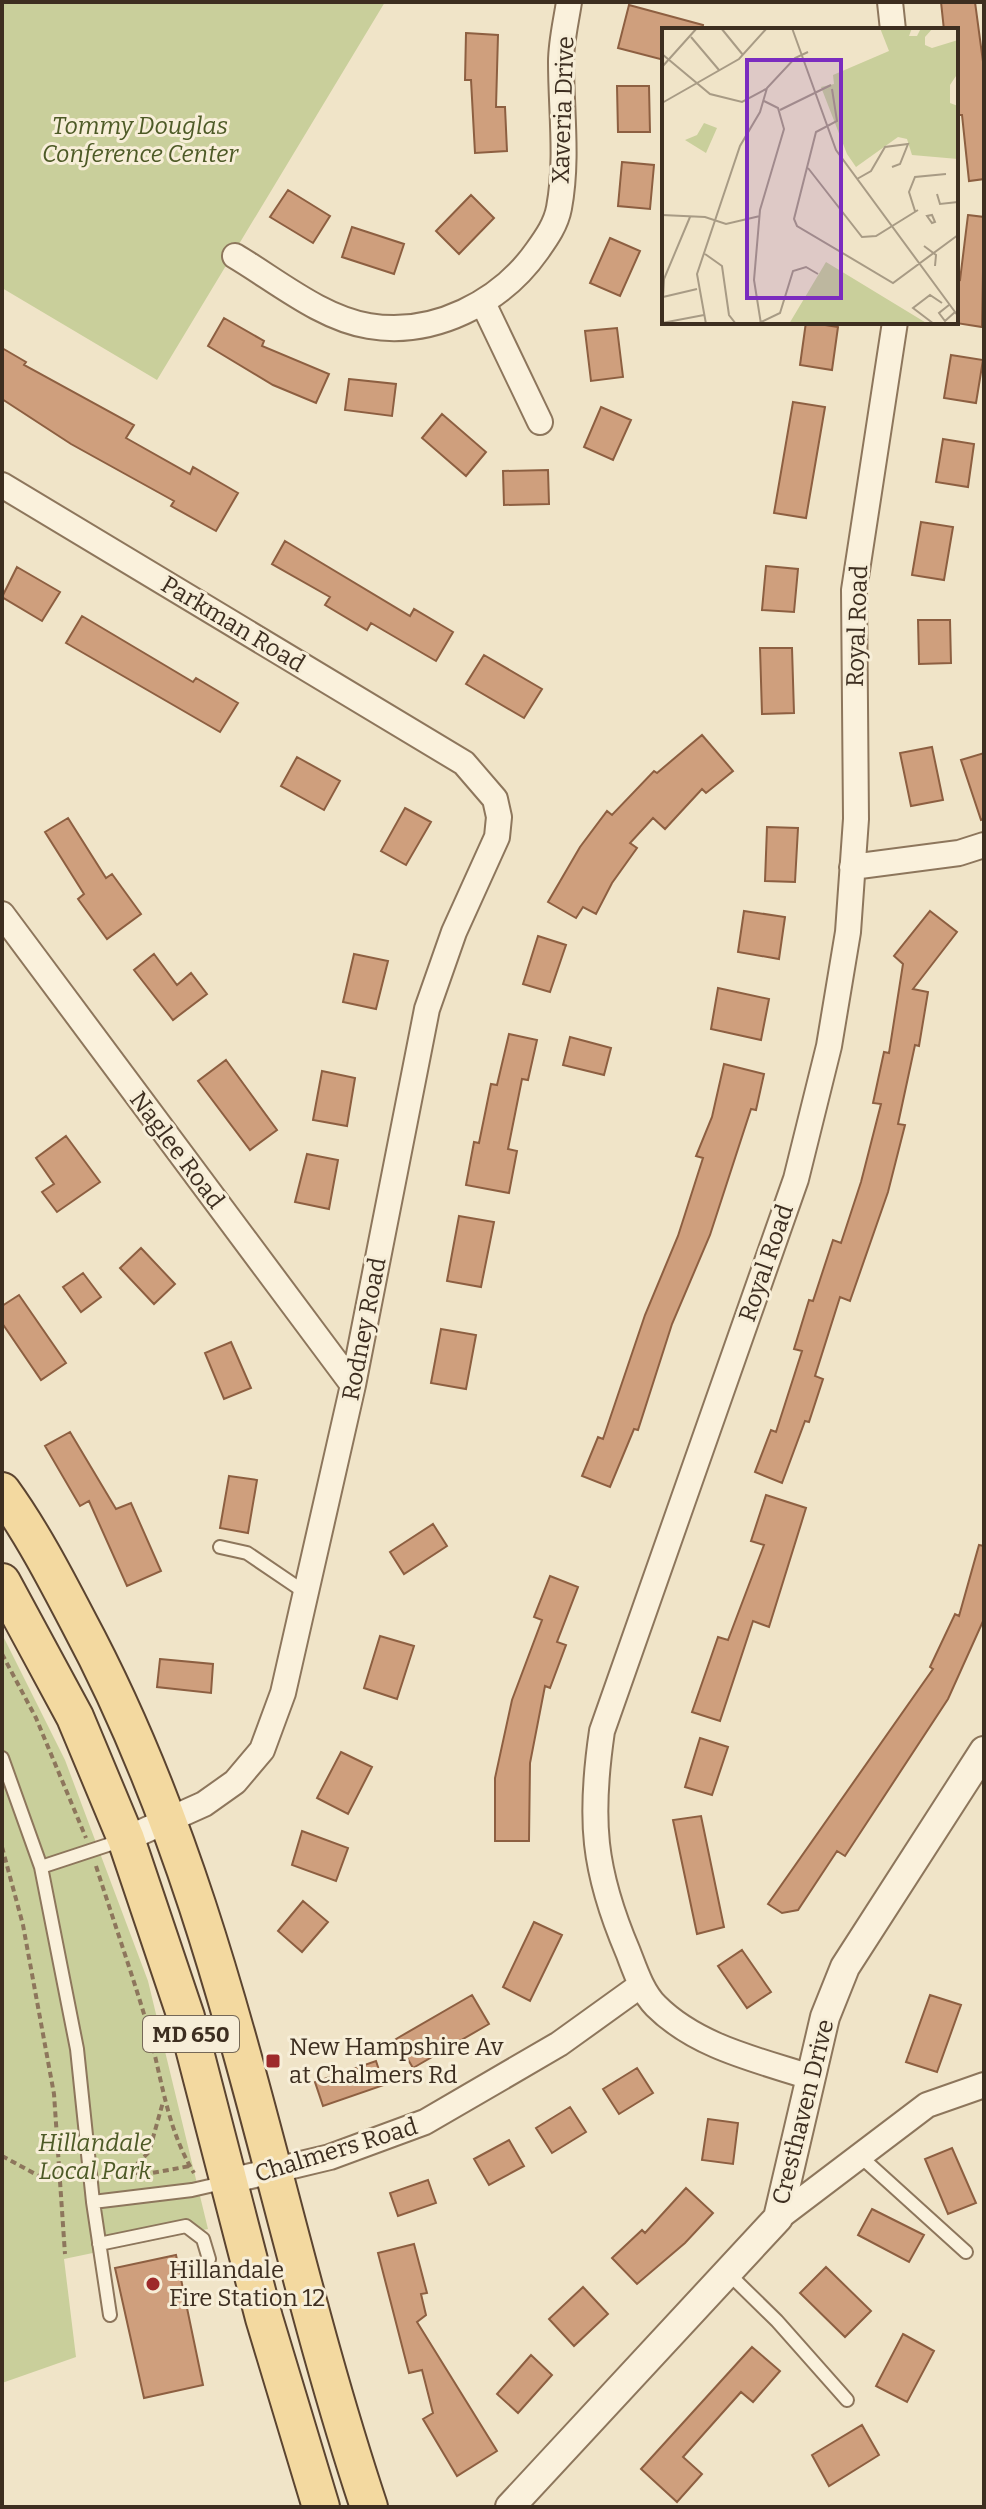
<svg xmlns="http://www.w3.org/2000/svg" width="986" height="2509" viewBox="0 0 986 2509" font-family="Bitter,serif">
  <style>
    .green { fill: #c9cf9b }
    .building { fill: #cf9f7d; stroke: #8d5f41; stroke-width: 2 }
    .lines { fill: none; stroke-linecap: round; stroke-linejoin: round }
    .service-casing { stroke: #8d765c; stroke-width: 16 }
    .minor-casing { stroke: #8d765c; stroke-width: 28 }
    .tertiary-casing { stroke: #8d765c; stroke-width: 32 }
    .primary-casing { stroke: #5b4430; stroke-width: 40 }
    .path { stroke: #8d765c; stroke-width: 4; stroke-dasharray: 6 4; stroke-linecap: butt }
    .service { stroke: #faf1dc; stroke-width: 12 }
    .minor { stroke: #faf1dc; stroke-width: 24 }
    .tertiary { stroke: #faf1dc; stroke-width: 28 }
    .primary { stroke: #f3d9a0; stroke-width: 36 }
    .poi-dot { fill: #9e2a2b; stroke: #f7eed8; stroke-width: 3 }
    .labels { text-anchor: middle; stroke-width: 6; stroke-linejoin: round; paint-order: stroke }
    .shield { fill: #f7eed8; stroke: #756857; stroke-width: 2 }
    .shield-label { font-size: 22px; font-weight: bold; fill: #3d2e20 }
    .street-label { font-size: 24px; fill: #3d2e20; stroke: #f7eed8 }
    .park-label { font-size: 24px; font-style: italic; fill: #4d5a26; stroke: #f7eed8 }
    .poi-label { font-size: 24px; fill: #3d2e20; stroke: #f7eed8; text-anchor: start }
    .inset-road { fill: none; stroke: #a89b85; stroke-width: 2 }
    .view { fill: #7b2cbf; fill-opacity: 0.15; stroke: #7b2cbf; stroke-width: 4 }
    .inset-edge { fill: none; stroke: #3d2e20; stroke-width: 4 }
  </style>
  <rect width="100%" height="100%" fill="#f0e4c8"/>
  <path class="green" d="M2,2H385L157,380L2,288Z
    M2,1634L65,1760L148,1981L208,2229L64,2259L76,2357L2,2383Z"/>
  <path class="building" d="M941,2H975L984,69V179L969,181L962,115H956V30H944Z
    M629,5L703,25L702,30H664V60L618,48Z
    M466,33L498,35L496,107H505L507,151L475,153L471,80H465Z
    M617,86H649L650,132H618Z
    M622,162L654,165L650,209L618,206Z
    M288,190L330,216L313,243L270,217Z
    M471,195L494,218L459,254L436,231Z
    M968,215L984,217L982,327L956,323V279L960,280Z
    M352,227L404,244L394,274L342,257Z
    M610,238L640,251L620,296L590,283Z
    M224,318L264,341L262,346L329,374L316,403L273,385L208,346Z
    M806,322L838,327L832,370L800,365Z
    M617,328L623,377L591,381L585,331Z
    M2,348L26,362L24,365L134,425L126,438L190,474L193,467L238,493L216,531L171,506L174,501L71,444L2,399Z
    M951,355L983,360L976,403L944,398Z
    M349,379L396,384L392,416L345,410Z
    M793,402L825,407L806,518L774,513Z
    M601,407L631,420L613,460L584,447Z
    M442,414L486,452L466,476L422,438Z
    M943,439L974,444L968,487L936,482Z
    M548,470L549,504L504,505L503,471Z
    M921,522L953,527L944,580L912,575Z
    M285,541L410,616L414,609L453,632L436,661L371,623L367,630L325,605L330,597L272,564Z
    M766,566L798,569L794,612L762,610Z
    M17,567L60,592L42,621L2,597Z
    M82,616L193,682L196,678L238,703L220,732L66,643Z
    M918,620H950L951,663L919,664Z
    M760,648H792L794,713L762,714Z
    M484,655L542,689L524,718L466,684Z
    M702,735L733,771L706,793L702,789L665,829L653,818L630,843L637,848L612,883L596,914L583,907L576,918L548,902L580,847L607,811L612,815L654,771L657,773Z
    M932,747L943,800L911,806L900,753Z
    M984,753V819L981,820L961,760Z
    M297,757L340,781L324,810L281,786Z
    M405,808L431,822L406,865L381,851Z
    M68,818L106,878L112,874L141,914L107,939L78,899L84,894L45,832Z
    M767,827L798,828L795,882L765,881Z
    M744,911L785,917L779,959L738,952Z
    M930,911L957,932L913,989L928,992L919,1046L915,1045L898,1124L905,1125L888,1192L850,1301L840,1297L815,1376L823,1379L809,1422L805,1421L782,1483L755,1472L771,1430L776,1432L802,1351L794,1349L809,1300L813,1301L833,1240L841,1243L861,1182L881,1104L873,1103L884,1052L889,1053L903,964L894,956Z
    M538,936L566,945L550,992L523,984Z
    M154,954L177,985L191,973L207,994L173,1020L134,970Z
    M354,954L388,961L376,1009L343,1002Z
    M718,988L769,999L761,1040L711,1029Z
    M509,1034L537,1040L528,1080L522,1079L508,1149L517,1151L509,1193L466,1185L474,1142L479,1143L491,1084L497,1085Z
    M570,1037L611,1048L604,1075L563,1065Z
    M226,1060L277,1130L250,1150L198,1081Z
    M724,1064L764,1074L756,1110L751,1109L710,1235L672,1324L638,1430L634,1429L610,1487L582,1476L598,1437L603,1439L645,1315L678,1236L703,1158L696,1156L712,1117Z
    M322,1071L355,1078L347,1126L313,1120Z
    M66,1136L100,1182L57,1212L42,1192L54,1184L36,1158Z
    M307,1154L338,1160L329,1209L295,1202Z
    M459,1216L494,1222L481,1287L447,1281Z
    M141,1248L175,1284L154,1304L120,1268Z
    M83,1273L101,1297L81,1312L63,1287Z
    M19,1295L66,1363L41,1380L2,1323V1306Z
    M441,1329L476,1335L466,1389L431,1383Z
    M231,1342L251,1388L224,1399L205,1353Z
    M70,1432L116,1509L131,1503L161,1571L127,1586L89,1501L80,1506L45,1446Z
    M229,1476L257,1480L248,1533L220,1528Z
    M766,1495L806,1508L769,1627L753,1621L720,1721L692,1712L718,1637L728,1640L764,1545L751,1541Z
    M433,1524L447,1546L404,1574L390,1552Z
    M979,1545L984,1546V1619L948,1699L845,1856L837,1851L798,1910L782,1913L768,1904L933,1669L930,1667L955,1614L959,1616Z
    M550,1576L578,1587L557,1642L566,1645L550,1688L545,1686L530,1763L529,1841H495V1778L512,1700L542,1620L534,1617Z
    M380,1636L414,1646L397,1699L364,1688Z
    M160,1659L213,1664L211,1693L157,1687Z
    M700,1738L728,1747L712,1795L685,1787Z
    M341,1752L372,1767L348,1814L317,1798Z
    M701,1816L724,1927L697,1934L673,1820Z
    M302,1831L348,1848L336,1881L292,1865Z
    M303,1901L328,1922L302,1952L278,1931Z
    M534,1922L562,1935L530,2001L503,1987Z
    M742,1950L771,1992L747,2008L718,1966Z
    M472,1995L489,2024L413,2068L396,2039Z
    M930,1995L961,2005L937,2072L906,2062Z
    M376,2061L384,2085L323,2106L315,2082Z
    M637,2068L653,2093L619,2114L603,2089Z
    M570,2107L586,2132L552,2153L536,2128Z
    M708,2119L738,2123L733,2164L702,2160Z
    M509,2140L524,2166L489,2185L474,2159Z
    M952,2148L976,2203L948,2214L925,2159Z
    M428,2180L436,2203L398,2216L390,2193Z
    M686,2188L713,2213L685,2243L637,2284L612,2258L642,2230L645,2233Z
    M872,2209L924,2235L909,2262L858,2235Z
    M414,2244L427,2293L421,2294L426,2315L417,2322L497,2451L457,2476L423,2419L433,2413L422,2370L409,2373L378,2253Z
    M176,2255L203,2385L144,2398L115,2268Z
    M826,2267L871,2311L845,2337L800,2293Z
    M583,2287L608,2314L574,2346L549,2319Z
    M903,2334L934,2351L907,2402L876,2386Z
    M752,2347L780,2371L753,2402L741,2392L683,2457L702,2474L677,2502L641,2469Z
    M531,2355L552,2375L518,2413L497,2394Z
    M862,2425L879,2455L829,2486L812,2455Z"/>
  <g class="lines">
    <defs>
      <path id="service" d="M220,1547L247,1553L306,1593
        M2,1758L41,1867
        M860,2156L966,2252
        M93,2202L77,2049L41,1867L123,1840
        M99,2244L186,2226L203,2239L209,2259
        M729,2274L777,2321L847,2400
        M110,2315L93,2202L192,2190L227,2182"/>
      <path id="minor" d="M890,2L893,30
        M235,256C277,281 321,318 369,326C434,337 501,302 537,251C547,237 556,224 559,208C568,160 561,110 561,62C561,42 566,22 569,2
        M483,303L540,422
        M2,485L464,763L495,799L499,817L497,837L454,932L427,1009L353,1385L283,1693L262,1750L235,1782L204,1804L126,1839
        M852,867L959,853L984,845
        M2,914L353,1385
        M810,2077C758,2060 697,2047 656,2006C642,1992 635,1970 628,1952C593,1870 589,1819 602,1731L796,1179L829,1046L848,932L856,819L854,590L895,322
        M230,2181L330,2157L425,2122L559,2044L641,1985
        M778,2218L927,2105L984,2085"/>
      <path id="tertiary" d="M510,2507L778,2218L825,2017L845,1967L984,1751"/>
      <path id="primary" d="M2,1491C31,1531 55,1577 78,1621C230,1904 269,2207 369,2507
        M2,1582L75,1717L126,1839L186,2017L264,2318L321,2507"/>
    </defs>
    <use href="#service" class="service-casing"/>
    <use href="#minor" class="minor-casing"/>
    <use href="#tertiary" class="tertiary-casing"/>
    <use href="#primary" class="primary-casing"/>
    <path class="path" d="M2,1654L36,1718L86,1838
      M2,1847L23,1925L54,2094L65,2254
      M96,1866C112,1916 129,1965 144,2014C161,2068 164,2124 194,2173
      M2,2156L39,2176H75
      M130,2171L149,2152L163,2102
      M103,2173H152L190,2166"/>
    <use href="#service" class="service"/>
    <use href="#minor" class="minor"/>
    <use href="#tertiary" class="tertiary"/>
    <use href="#primary" class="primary"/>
  </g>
  <g class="poi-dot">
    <rect x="265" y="2053" width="16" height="16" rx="4"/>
    <circle cx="153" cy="2284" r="8"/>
  </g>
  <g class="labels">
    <rect class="shield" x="143" y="2016" width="96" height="36" rx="6"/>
    <g class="shield-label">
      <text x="191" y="2042">MD 650</text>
    </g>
    <g class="street-label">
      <text transform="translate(563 110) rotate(-88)" y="8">Xaveria Drive</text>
      <text transform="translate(233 624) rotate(31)" y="8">Parkman Road</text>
      <text transform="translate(857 626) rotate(-88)" y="8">Royal Road</text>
      <text transform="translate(177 1150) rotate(53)" y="8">Naglee Road</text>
      <text transform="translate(766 1263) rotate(-71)" y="8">Royal Road</text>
      <text transform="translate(364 1329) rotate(-79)" y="8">Rodney Road</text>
      <text transform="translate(803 2112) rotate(-76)" y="8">Cresthaven Drive</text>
      <text transform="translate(336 2150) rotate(-17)" y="8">Chalmers Road</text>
    </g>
    <g class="park-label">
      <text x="140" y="134">Tommy Douglas<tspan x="140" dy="28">Conference Center</tspan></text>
      <text x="95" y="2151">Hillandale<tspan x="95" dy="28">Local Park</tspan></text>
    </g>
    <g class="poi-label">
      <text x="289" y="2055">New Hampshire Av<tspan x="289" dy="28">at Chalmers Rd</tspan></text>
      <text x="169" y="2278">Hillandale<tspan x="169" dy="28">Fire Station 12</tspan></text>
    </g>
  </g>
  <g transform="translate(662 28)">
    <rect width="296" height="296" fill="#f0e4c8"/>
    <path d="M218,0H250L247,8H255L259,0H271L263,9V17L270,20L296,12V45L288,57V75L296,78V131L250,127L245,111L236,109L194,139L185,126L159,59L172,56L171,47L227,23ZM42,95L55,100L44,125L23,112L35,107ZM164,234L266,296H127Z" fill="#c9cf9b"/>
    <path class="inset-road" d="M59,0L81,27M130,0L174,122L296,288M29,9L57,42M0,26L48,66L80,74L104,61M0,39L35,0M170,61L175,93L154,104L132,191L135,198L231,255L296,207M0,75L77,31L105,0M118,82L169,57M146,140L200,209L214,208L256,182M195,151L209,143L223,119L246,116L238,136L230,139M275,166L278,176L296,174M253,183L247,164L253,149L284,146M0,187L43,189L64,196L98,188M270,187L273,194L270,195L265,188ZM262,218L274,227L273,238M43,226L60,238L67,287L74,296M1,269L2,251L28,189M1,269L35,261M287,277L277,285L283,293L293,284M0,295L42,287M44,296L35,246L78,118L98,84L105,60L133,30L146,24M95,296L118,285L131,243L144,239L156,246M99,296L92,252L98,182L122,101L116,80L102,73M272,296L251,280L268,267L280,275"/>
    <path class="view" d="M85,32H179V270H85Z"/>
    <rect width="296" height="296" class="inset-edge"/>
  </g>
  <rect width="986" height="2509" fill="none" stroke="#3d2e20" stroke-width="8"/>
</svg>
